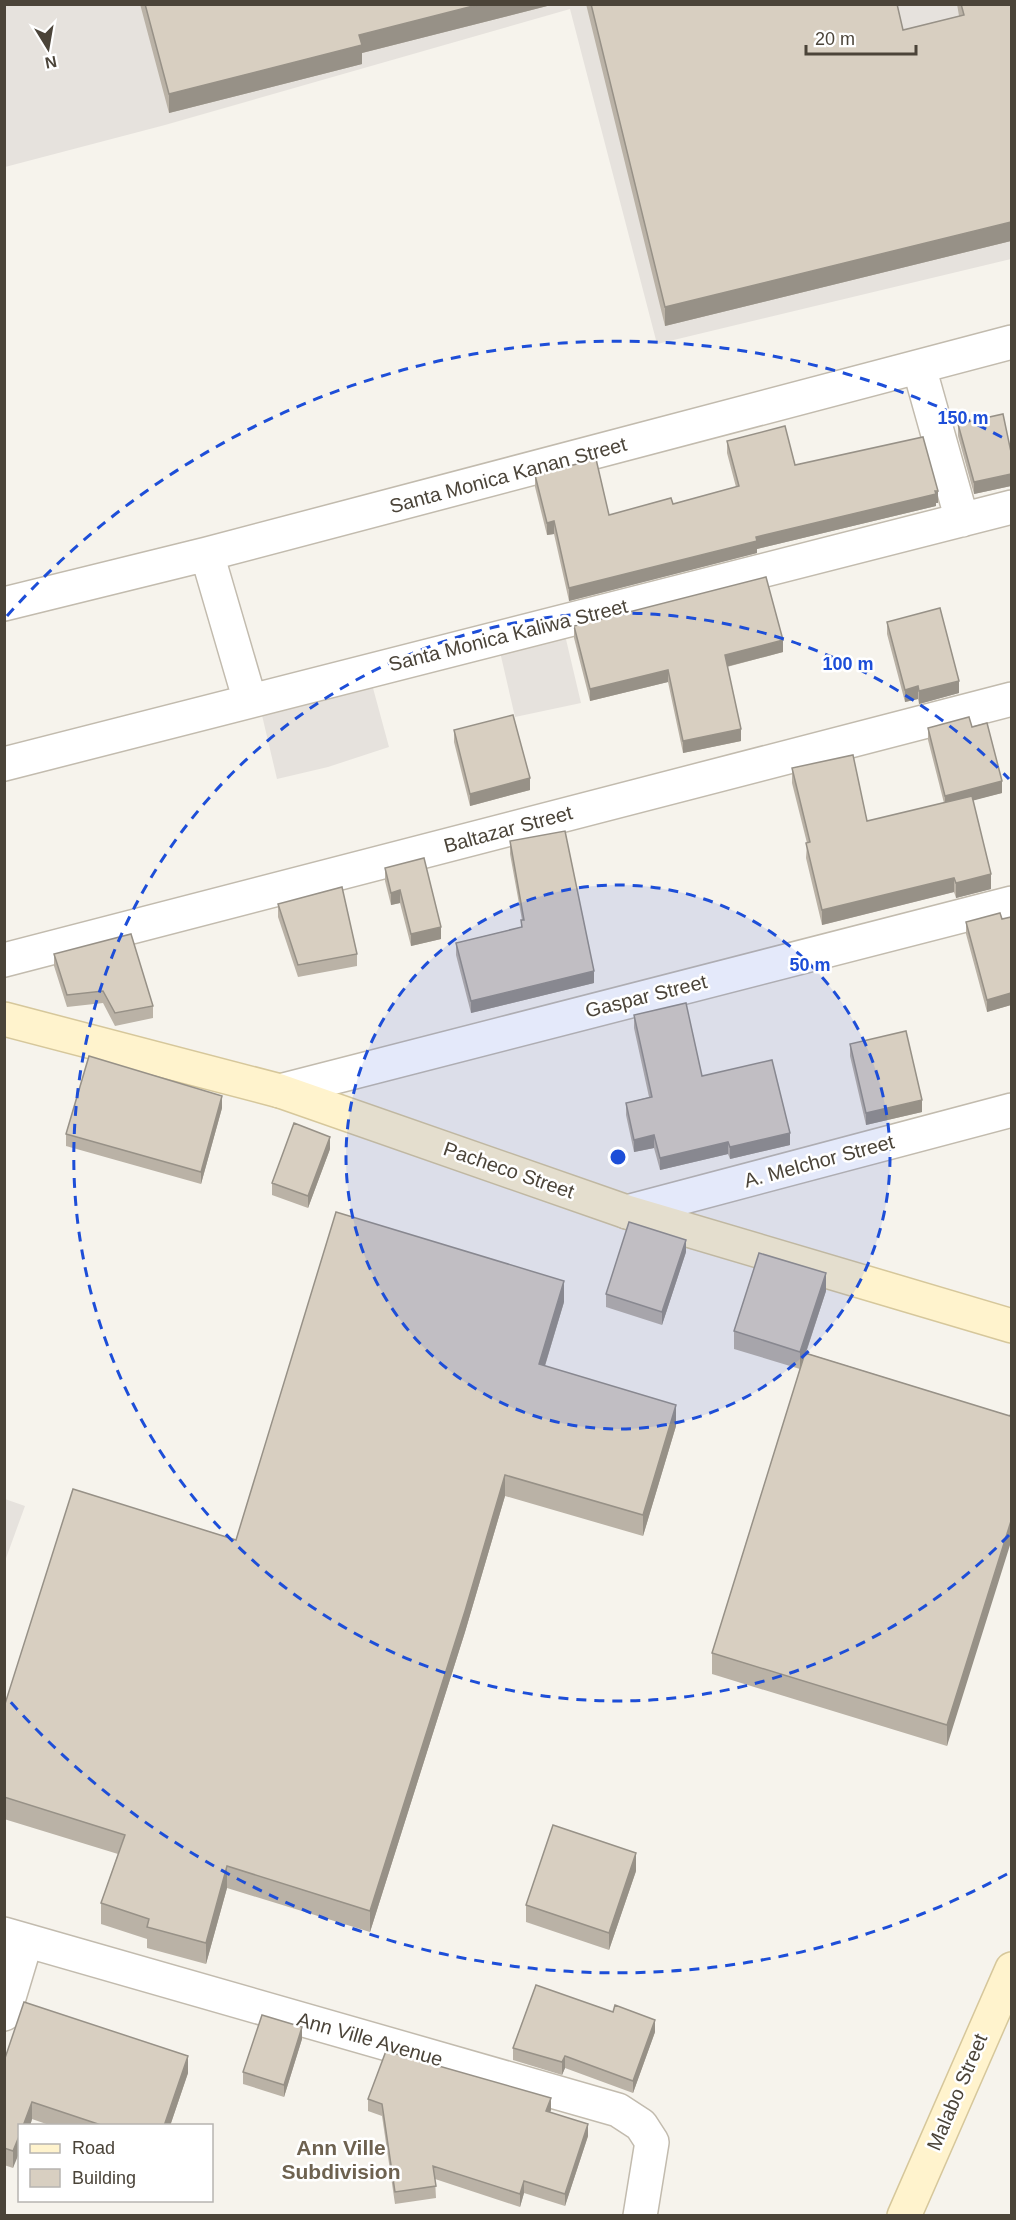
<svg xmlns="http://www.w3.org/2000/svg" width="1016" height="2220" viewBox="0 0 1016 2220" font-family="Helvetica,sans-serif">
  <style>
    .industrial { fill: #e6e2dd }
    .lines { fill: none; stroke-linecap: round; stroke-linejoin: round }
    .street-casing { stroke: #c2bbae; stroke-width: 36 }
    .secondary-casing { stroke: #d6c79b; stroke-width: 36 }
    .street { stroke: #fff; stroke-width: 33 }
    .secondary { stroke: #fff3cd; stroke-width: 33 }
    .wall { fill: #bab2a6 }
    .shaded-wall { fill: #979187 }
    .building { fill: #d8cfc1; stroke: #979187; stroke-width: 1.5 }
    .ring { fill: none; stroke: #1d4ed8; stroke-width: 3; stroke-dasharray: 10 8 }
    .labels { text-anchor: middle; stroke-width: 5; stroke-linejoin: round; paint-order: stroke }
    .street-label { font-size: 20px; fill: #4b4439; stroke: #fff }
    .neighbourhood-label { font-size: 21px; font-weight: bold; fill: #6e6250; stroke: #fff }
    .centre { fill: #1d4ed8; stroke: #fff; stroke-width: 3 }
    .ring-label { font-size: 18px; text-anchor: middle; font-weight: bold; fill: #1d4ed8; stroke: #fff; stroke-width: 5; stroke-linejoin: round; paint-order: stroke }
  </style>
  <rect width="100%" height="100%" fill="#f6f3ec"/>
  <path class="industrial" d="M5,5H1011V259L657,344L570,9L165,125L5,167Z
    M565,635L581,703L515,717L500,652Z
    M370,677L389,747L328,767L277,779L261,711Z
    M5,1499L25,1506L5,1561L4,1499Z"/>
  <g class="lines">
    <defs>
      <path id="street" d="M919,367L962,520
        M207,554L250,701
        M4,604L207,554L1012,342
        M4,764L1012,507
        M4,960L1012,699
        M280,1091L1012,903
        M627,1212L1012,1110
        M4,1934L618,2110L641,2125L652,2142L640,2216
        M4,2014L26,1941"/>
      <path id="secondary" d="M4,1019L280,1091L627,1212L1012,1326
        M904,2216L1012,1969"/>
    </defs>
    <use href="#street" class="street-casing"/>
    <use href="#secondary" class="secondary-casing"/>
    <use href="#street" class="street"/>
    <use href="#secondary" class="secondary"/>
  </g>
  <path class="wall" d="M140,4H555L362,53V64L169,113Z
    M586,4H897L903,30L959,16L957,4H1011V241L665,326Z
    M958,424L1011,452V486L974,494L958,436Z
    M727,441L795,465L938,503H936V506L757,549V553L569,601L554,534L547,535L535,487V475L609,515L673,504L736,487L727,453Z
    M887,622L959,693L919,704L918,699L905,702L887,634Z
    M574,626L783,652L727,667L741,741L683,753L668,682L590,701L574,638Z
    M972,727L1002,793L973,800L991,889L956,898L954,892L822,925L806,858L807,843L792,783V768L867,821L944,803L928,740V728Z
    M454,730L530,790L470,806L454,742Z
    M510,841L594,983L471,1013L456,955V943L521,927V920H522L510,854Z
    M385,868L441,939L411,946L400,903L391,905L385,881Z
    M278,904L357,954V966L298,977L278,917Z
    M1011,917V1005L987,1012L966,934V922L1002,919Z
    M54,954L153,1006V1018L115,1026L103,1003L67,1007L54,966Z
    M634,1015L702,1076L790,1145L730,1159L728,1154L660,1170L654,1148L634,1152L626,1115V1103L649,1097L634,1028Z
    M850,1044L922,1112L866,1125L850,1056Z
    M222,1108L201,1184L66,1146V1134Z
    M330,1149L308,1208L272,1195V1183Z
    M686,1252L662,1325L606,1307V1294Z
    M826,1291L806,1353L1010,1416L947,1746L712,1674V1653L800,1369L734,1349V1331Z
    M564,1302L545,1366L676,1426L643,1536L505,1496L465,1632L370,1932L227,1888L206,1964L147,1948V1939L101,1924V1903L118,1854L4,1819V1707Z
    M636,1871L609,1950L526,1922V1905Z
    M655,2032L633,2093L565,2068L562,2075L513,2060V2048Z
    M302,2039L284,2097L243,2084V2072Z
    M4,2061L188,2073L170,2126H52L32,2119L30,2126H20L13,2168L4,2165Z
    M368,2099L551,2110L550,2112L588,2136L565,2206L524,2193L520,2207L435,2179L436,2198L395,2204L382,2116L368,2111Z"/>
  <path class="shaded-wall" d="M481,4H555L362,53V64L169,113V94L359,35Z
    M1011,222V241L665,326V307Z
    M1011,474V486L974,494V482Z
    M938,491V503H936V506L757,549V553L569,601V588L756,537Z
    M554,521V534L547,535V523Z
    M783,640V652L725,667V655Z
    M668,670V682L590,701V689Z
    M959,681V693L919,704V691Z
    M918,686V699L905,702V690Z
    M741,729V741L683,753V741Z
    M530,778V790L470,806V794Z
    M1002,781V793L945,808V796Z
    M991,874V889L956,898V883Z
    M954,878V892L822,925V910Z
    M400,890V903L391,905V893Z
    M441,927V939L411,946V934Z
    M594,971V983L471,1013V1001Z
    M1011,993V1005L987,1012V1000Z
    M222,1096V1108L201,1184V1172Z
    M922,1100V1112L866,1125V1113Z
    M790,1133V1145L730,1159V1147Z
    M654,1135V1148L634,1152V1140Z
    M330,1137V1149L308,1208V1196Z
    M728,1142V1154L660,1170V1158Z
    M686,1240V1252L662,1325V1312Z
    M826,1273V1291L800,1370V1352Z
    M564,1281V1302L539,1385V1364Z
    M676,1405V1426L643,1536V1515Z
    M505,1475V1496L465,1632L370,1932V1911Z
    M1011,1521V1542L947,1746V1725Z
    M636,1853V1871L609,1950V1933Z
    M227,1866V1888L206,1964V1943Z
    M655,2020V2032L633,2093V2081Z
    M302,2027V2039L284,2097V2085Z
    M188,2056V2073L170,2126H164Z
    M565,2056V2068L562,2075V2062Z
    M551,2098V2110L546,2123V2111Z
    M32,2102V2119L30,2126H23Z
    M588,2124V2136L565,2206V2194Z
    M20,2134V2151L13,2168V2151Z
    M524,2181V2193L520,2207V2194Z"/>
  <path class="building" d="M145,4H481L359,35L362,45L169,94Z
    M591,4H897L903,30L964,15L961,4H1011V222L665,307Z
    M1003,414L1011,452V474L974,482L958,424Z
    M785,426L795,465L923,437L938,491H935L936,494L756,537L757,541L569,588L554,521L547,523L535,475L596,459L609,515L671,498L673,504L739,486L727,441Z
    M766,577L783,640L725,655L741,729L683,741L668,670L590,689L574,626Z
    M940,608L959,681L919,691L918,686L905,690L887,622Z
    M513,715L530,778L470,794L454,730Z
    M969,717L972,727L987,723L1002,781L945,796L928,728Z
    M853,755L867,821L972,796L991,874L956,883L954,878L822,910L806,843L810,842L792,768Z
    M565,831L594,971L471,1001L456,943L522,927L521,920H524L510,841Z
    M424,858L441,927L411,934L400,890L391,893L385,868Z
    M342,887L357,954L298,965L278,904Z
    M1000,913L1002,919L1011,917V993L987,1000L966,922Z
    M131,934L153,1006L115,1013L103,991L67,995L54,954Z
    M686,1003L702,1076L772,1060L790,1133L730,1147L728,1142L660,1158L654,1135L634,1140L626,1103L652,1097L634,1015Z
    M906,1031L922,1100L866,1113L850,1044Z
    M89,1056L222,1096L201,1172L66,1134Z
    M294,1123L330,1137L308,1196L272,1183Z
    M336,1212L564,1281L539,1364L676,1405L643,1515L505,1475L465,1611L370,1911L227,1866L206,1943L147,1927L149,1919L101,1903L125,1835L4,1797V1707L73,1489L236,1540Z
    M629,1222L686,1240L662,1312L606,1294Z
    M759,1253L826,1273L800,1352L734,1331Z
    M805,1353L1010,1416L1011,1413V1521L947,1725L712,1653Z
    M553,1825L636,1853L609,1933L526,1905Z
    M536,1985L613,2012L615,2005L655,2020L633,2081L565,2056L562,2062L513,2048Z
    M24,2002L188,2056L164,2126H104L32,2102L23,2126H20V2134L13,2151L4,2148V2061Z
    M262,2015L302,2027L284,2085L243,2072Z
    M386,2051L551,2098L546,2111L588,2124L565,2194L524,2181L520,2194L433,2166L436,2186L395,2192L382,2104L368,2099Z"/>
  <circle cx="618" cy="1157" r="272" fill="#1d4ed8" fill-opacity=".12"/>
  <g class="ring">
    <circle cx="618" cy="1157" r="272"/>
    <path d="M1009 1535A544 544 0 1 1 1009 779"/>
    <path d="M1007 1874A816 816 0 0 1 7 1698M7 616A816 816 0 0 1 1007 440"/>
  </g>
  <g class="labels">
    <g class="street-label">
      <text transform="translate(508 475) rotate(-15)" y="7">Santa Monica Kanan Street</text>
      <text transform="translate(508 635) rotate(-14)" y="7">Santa Monica Kaliwa Street</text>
      <text transform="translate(508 829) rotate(-15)" y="7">Baltazar Street</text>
      <text transform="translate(646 996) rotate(-14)" y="7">Gaspar Street</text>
      <text transform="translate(819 1161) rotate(-15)" y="7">A. Melchor Street</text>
      <text transform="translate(509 1170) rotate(19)" y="7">Pacheco Street</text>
      <text transform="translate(370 2039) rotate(16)" y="7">Ann Ville Avenue</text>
      <text transform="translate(957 2092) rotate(-67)" y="7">Malabo Street</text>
    </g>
    <g class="neighbourhood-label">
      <text x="341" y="2155">Ann Ville<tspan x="341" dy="24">Subdivision</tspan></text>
    </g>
  </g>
  <circle cx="618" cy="1157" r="9" class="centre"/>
  <g class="ring-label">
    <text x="963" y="424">150 m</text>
    <text x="848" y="670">100 m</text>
    <text x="810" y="971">50 m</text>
  </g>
  <rect width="1016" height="2220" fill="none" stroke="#4b4439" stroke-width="12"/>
  <rect x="18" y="2124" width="195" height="78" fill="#ffffff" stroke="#b7b4b0" stroke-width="1.5"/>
  <rect x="30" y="2144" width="30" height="9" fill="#fff3cd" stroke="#b7b4b0" stroke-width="1.5"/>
  <text x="72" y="2154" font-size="18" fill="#4b4439">Road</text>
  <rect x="30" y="2169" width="30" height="18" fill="#d8cfc1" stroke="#b7b4b0" stroke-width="1.5"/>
  <text x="72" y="2184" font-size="18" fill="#4b4439">Building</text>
  <g transform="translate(48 48) rotate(169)" stroke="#ffffff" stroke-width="4.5" paint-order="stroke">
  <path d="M0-4.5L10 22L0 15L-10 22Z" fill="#4b4439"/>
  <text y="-9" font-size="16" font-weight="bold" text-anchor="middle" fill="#4b4439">N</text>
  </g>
  <path d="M806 45v9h110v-9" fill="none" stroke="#4b4439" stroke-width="3"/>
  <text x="815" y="45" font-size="18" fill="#4b4439" stroke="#ffffff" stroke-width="4.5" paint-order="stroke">20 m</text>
</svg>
